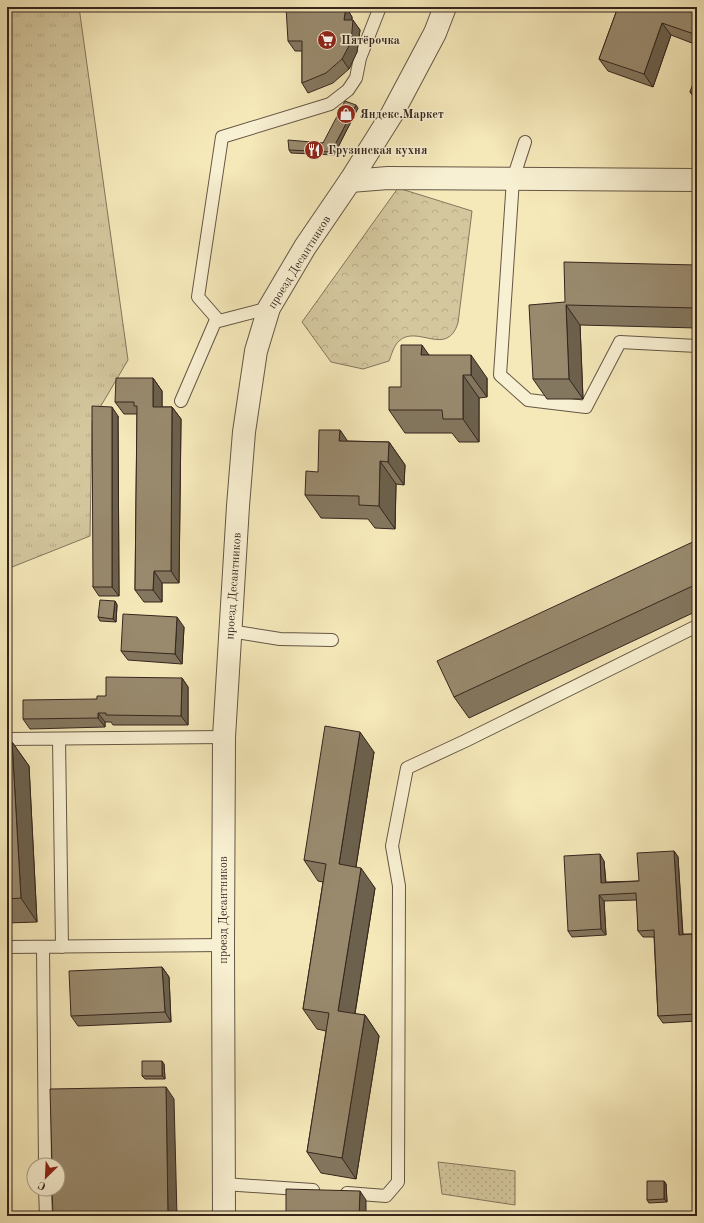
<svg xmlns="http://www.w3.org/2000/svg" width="704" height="1223" viewBox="0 0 704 1223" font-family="'Old Standard TT',serif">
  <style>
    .grass { fill: url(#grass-tufts); stroke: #84765e }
    .forest { fill: url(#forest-crowns); stroke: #84765e }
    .park { fill: url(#park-dots); stroke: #84765e }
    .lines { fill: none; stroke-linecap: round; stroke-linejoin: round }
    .service-casing { stroke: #655644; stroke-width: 14 }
    .minor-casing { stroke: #655644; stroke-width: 24 }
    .tertiary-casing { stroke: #655644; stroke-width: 24 }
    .service { stroke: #f8f0d2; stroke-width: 12 }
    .minor { stroke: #f8f0d2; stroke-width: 22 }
    .tertiary { stroke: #f8f0d2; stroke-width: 22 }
    .wall { fill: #84775f; stroke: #35251d }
    .shaded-wall { fill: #6b614d; stroke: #35251d }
    .building { fill: #998a6e; stroke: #35251d }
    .labels { text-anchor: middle; stroke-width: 3; stroke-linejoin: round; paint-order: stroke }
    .poi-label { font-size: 12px; font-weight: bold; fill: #35251d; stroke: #f8f0d2; text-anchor: start }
    .street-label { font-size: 12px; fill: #35251d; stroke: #f8f0d2 }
  </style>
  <defs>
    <pattern id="grass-tufts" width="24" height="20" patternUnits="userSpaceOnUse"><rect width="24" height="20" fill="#d4c79e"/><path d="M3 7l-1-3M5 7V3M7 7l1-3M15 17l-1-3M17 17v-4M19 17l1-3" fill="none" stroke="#b7ab88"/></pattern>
    <pattern id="forest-crowns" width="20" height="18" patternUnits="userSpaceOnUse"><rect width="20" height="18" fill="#d4c79e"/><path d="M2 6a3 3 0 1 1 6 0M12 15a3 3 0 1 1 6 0" fill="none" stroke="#b7ab88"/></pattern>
    <pattern id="park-dots" width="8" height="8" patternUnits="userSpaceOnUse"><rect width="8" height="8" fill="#d4c79e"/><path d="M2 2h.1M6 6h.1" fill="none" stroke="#b7ab88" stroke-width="1.8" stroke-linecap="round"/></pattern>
  </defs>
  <rect width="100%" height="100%" fill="#f5e8b9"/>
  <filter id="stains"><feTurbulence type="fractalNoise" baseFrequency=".005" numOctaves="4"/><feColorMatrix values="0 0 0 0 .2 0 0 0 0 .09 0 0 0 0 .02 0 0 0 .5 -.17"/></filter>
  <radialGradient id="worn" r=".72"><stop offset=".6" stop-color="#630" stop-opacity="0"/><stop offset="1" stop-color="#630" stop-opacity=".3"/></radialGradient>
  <path class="grass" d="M7,7H79L128,360L92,421L90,536L7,569Z"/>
  <path class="forest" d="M398,188L472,211L458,323C447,358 417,324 399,341C394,345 391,356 389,361L363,369L331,362L302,322Z"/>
  <path class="park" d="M438,1162L515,1171V1205L442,1194Z"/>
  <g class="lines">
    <defs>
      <path id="service" d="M525,142L513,179L500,375L528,400L586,407L620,342L697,346
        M219,321L198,297L222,137L330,104L348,90L356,78L360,58L380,7
        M181,401L215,322L269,308
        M230,631L280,639L332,640
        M7,739L224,737
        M59,739L62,947
        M7,947L223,945
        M43,947L45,1165
        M224,1184L313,1190
        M45,1189L46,1216
        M347,1193L386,1196L398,1182L399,886L392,846L407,768L465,741L697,626"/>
      <path id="minor" d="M350,181L388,178L697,180"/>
      <path id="tertiary" d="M224,1216L223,945L224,737L238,506L244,432L256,351L269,308L305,247L350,181L392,114L435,33L445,7"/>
    </defs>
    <use href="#service" class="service-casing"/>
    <use href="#minor" class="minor-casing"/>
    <use href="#tertiary" class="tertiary-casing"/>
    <use href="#service" class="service"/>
    <use href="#minor" class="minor"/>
    <use href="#tertiary" class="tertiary"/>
  </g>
  <path class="wall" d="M346,7L352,17V20L360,30L357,52L349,69L333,83L308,93L302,83V51H295L288,41Z
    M618,7H697V45L671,35L653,87L608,71L599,59Z
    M697,74V102L690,92Z
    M358,108L334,155L291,153L289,150L323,143Z
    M697,265V328L580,325L583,399H547L533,379L565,302Z
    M429,355L487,378V397L479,398V442H459L452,433H405L389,410L401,387Z
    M153,378L162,391V407H172L181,419L179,583H162V602H144L135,590L137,414H124L115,402Z
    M118,416L119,596H99L93,587Z
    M340,430L347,441L389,442L405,465L404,485L396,484L395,529L375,528L368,519L321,518L305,495L318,472Z
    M697,540V611L469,718L454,697Z
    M115,601L117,605L116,622L100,621L98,617Z
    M184,627L182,664L128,660L121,651Z
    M182,678L188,687V725H113L111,722H105V727L30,729L23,719L97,699L106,696Z
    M12,742L29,766L37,922L7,923V743Z
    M374,752L356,867L375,888L355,1014L365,1015L379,1036L356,1179L321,1173L307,1152L326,1031L317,1029L303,1009L323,882L318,881L304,860Z
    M674,851L678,857L683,934H692L696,940L697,952V1021L663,1023L658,1016L654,937H643L638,931L637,900L604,901L606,935L572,937L568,931L604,861L606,882L639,881Z
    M162,967L169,977L171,1022L78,1026L71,1016Z
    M164,1064L165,1079H145L142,1076Z
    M664,1181L666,1184L667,1202L649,1203L647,1200Z"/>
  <path class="shaded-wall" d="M346,7L352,17L351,29L344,20Z
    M353,20L360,30L357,52L349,69L342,59Z
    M662,23L671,35L653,87L644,74Z
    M356,105L358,108L334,155L331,152Z
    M566,305L580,325L583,399L569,379Z
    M422,345L438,368L421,355Z
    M471,355L487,378V397L471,375Z
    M463,375L479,398V442L463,419Z
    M153,378L162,391V419L153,407Z
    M112,407L118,416L119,596L112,587Z
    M172,407L181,419L179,583L171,571Z
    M340,430L356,453L339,441Z
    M389,442L405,465L404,485L388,462Z
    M380,461L396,484L395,529L379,506Z
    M154,571L162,583V602L153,590Z
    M115,601L117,605L116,622L113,619Z
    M177,617L184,627L182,664L175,654Z
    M182,678L188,687V725L181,716Z
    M98,713L105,722V727L98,718Z
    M360,732L374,752L353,885L339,864Z
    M12,742L29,766L37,922L21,898Z
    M674,851L678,857L683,941L679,935Z
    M600,854L604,861L606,889L601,883Z
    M361,868L375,888L352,1031L338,1011Z
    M599,895L604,901L606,935L601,929Z
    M692,934L696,940L697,972L694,967Z
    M162,967L169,977L171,1022L165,1012Z
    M694,989L697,994V1017L695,1014Z
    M365,1015L379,1036L356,1179L342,1158Z
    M162,1061L164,1064L165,1079L162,1076Z
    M166,1087L174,1099L177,1216H168Z
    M664,1181L666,1184L667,1202L664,1199Z
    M360,1191L366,1200V1216H359Z"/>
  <path class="building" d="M286,7H346L344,20H353L351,42L342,59L326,73L302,83V41H288Z
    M618,7H697V35L662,23L644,74L599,59Z
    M697,74V95L690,92Z
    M345,101L356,105L331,152L289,150L288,140L323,143Z
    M564,262L697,265V308L566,305L569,379H533L529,305L565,302Z
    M401,345H422L421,355H471V375H463V419H443L442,410H389V387H401Z
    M116,378H153V407H172L171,571H154L153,590H135L137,406H134V402H115Z
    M92,406L112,407V587H93Z
    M319,430H340L339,441L389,442L388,462L380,461L379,506L359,505V496L305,495L306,471L318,472Z
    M697,540V584L454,697L437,661Z
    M100,600L115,601L113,619L98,617Z
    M123,614L177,617L175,654L121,651Z
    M106,677L182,678L181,716L106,715V713H98V718L23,719V700L97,699V696H106Z
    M325,726L360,732L339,864L361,868L338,1011L365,1015L342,1158L307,1152L329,1013L303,1009L326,864L304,860Z
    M12,742L21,898L7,899V743Z
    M674,851L679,935L692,934L694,967H697V989H694L695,1014L658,1016L654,930L638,931L636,893L599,895L601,929L568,931L564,856L600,854L601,883L639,881L637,853Z
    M162,967L165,1012L71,1016L69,971Z
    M142,1061H162V1076H142Z
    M166,1087L168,1216H53L52,1189H58V1165H52L50,1089Z
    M647,1181H664V1199L647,1200Z
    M286,1189L360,1191L359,1216H286Z"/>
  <defs>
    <symbol id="supermarket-disc" viewBox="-11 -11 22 22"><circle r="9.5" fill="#8f2418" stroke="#f8f0d2"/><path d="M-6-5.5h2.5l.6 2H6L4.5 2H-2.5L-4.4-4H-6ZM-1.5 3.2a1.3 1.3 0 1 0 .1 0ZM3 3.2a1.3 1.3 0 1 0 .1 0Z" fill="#fff"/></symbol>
    <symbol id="shop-disc" viewBox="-11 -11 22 22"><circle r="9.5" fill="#8f2418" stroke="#f8f0d2"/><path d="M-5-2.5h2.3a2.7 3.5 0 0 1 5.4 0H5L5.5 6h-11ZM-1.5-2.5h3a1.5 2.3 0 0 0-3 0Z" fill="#fff"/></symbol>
    <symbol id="restaurant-disc" viewBox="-11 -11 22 22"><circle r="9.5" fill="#8f2418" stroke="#f8f0d2"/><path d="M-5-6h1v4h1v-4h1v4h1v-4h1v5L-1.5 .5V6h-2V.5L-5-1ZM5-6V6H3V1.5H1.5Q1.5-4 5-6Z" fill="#fff"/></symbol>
  </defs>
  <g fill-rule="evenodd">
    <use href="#supermarket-disc" x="316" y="29" width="22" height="22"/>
    <use href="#shop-disc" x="335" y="103" width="22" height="22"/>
    <use href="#restaurant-disc" x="303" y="139" width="22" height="22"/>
  </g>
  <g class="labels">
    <g class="poi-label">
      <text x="341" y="44">Пятёрочка</text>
      <text x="360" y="118">Яндекс.Маркет</text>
      <text x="328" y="154">Грузинская кухня</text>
    </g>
    <g class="street-label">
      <text transform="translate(299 262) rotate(-58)" y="4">проезд Десантников</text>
      <text transform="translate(233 586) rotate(-86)" y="4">проезд Десантников</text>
      <text transform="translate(223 910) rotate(-90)" y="4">проезд Десантников</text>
    </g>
  </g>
  <rect width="704" height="1223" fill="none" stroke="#f5e8b9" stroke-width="24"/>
  <rect x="8" y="8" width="688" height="1207" fill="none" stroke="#35251d" stroke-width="2"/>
  <rect x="12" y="12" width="680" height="1199" fill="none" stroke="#35251d"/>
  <g transform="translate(46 1177) rotate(204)"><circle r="19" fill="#f8f0d2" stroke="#aa9f8a"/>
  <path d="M0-3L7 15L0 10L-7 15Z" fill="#8f2418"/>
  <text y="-6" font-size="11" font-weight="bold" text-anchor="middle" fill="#35251d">С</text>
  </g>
  <rect width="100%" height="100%" filter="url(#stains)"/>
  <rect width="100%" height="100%" fill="url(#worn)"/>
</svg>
